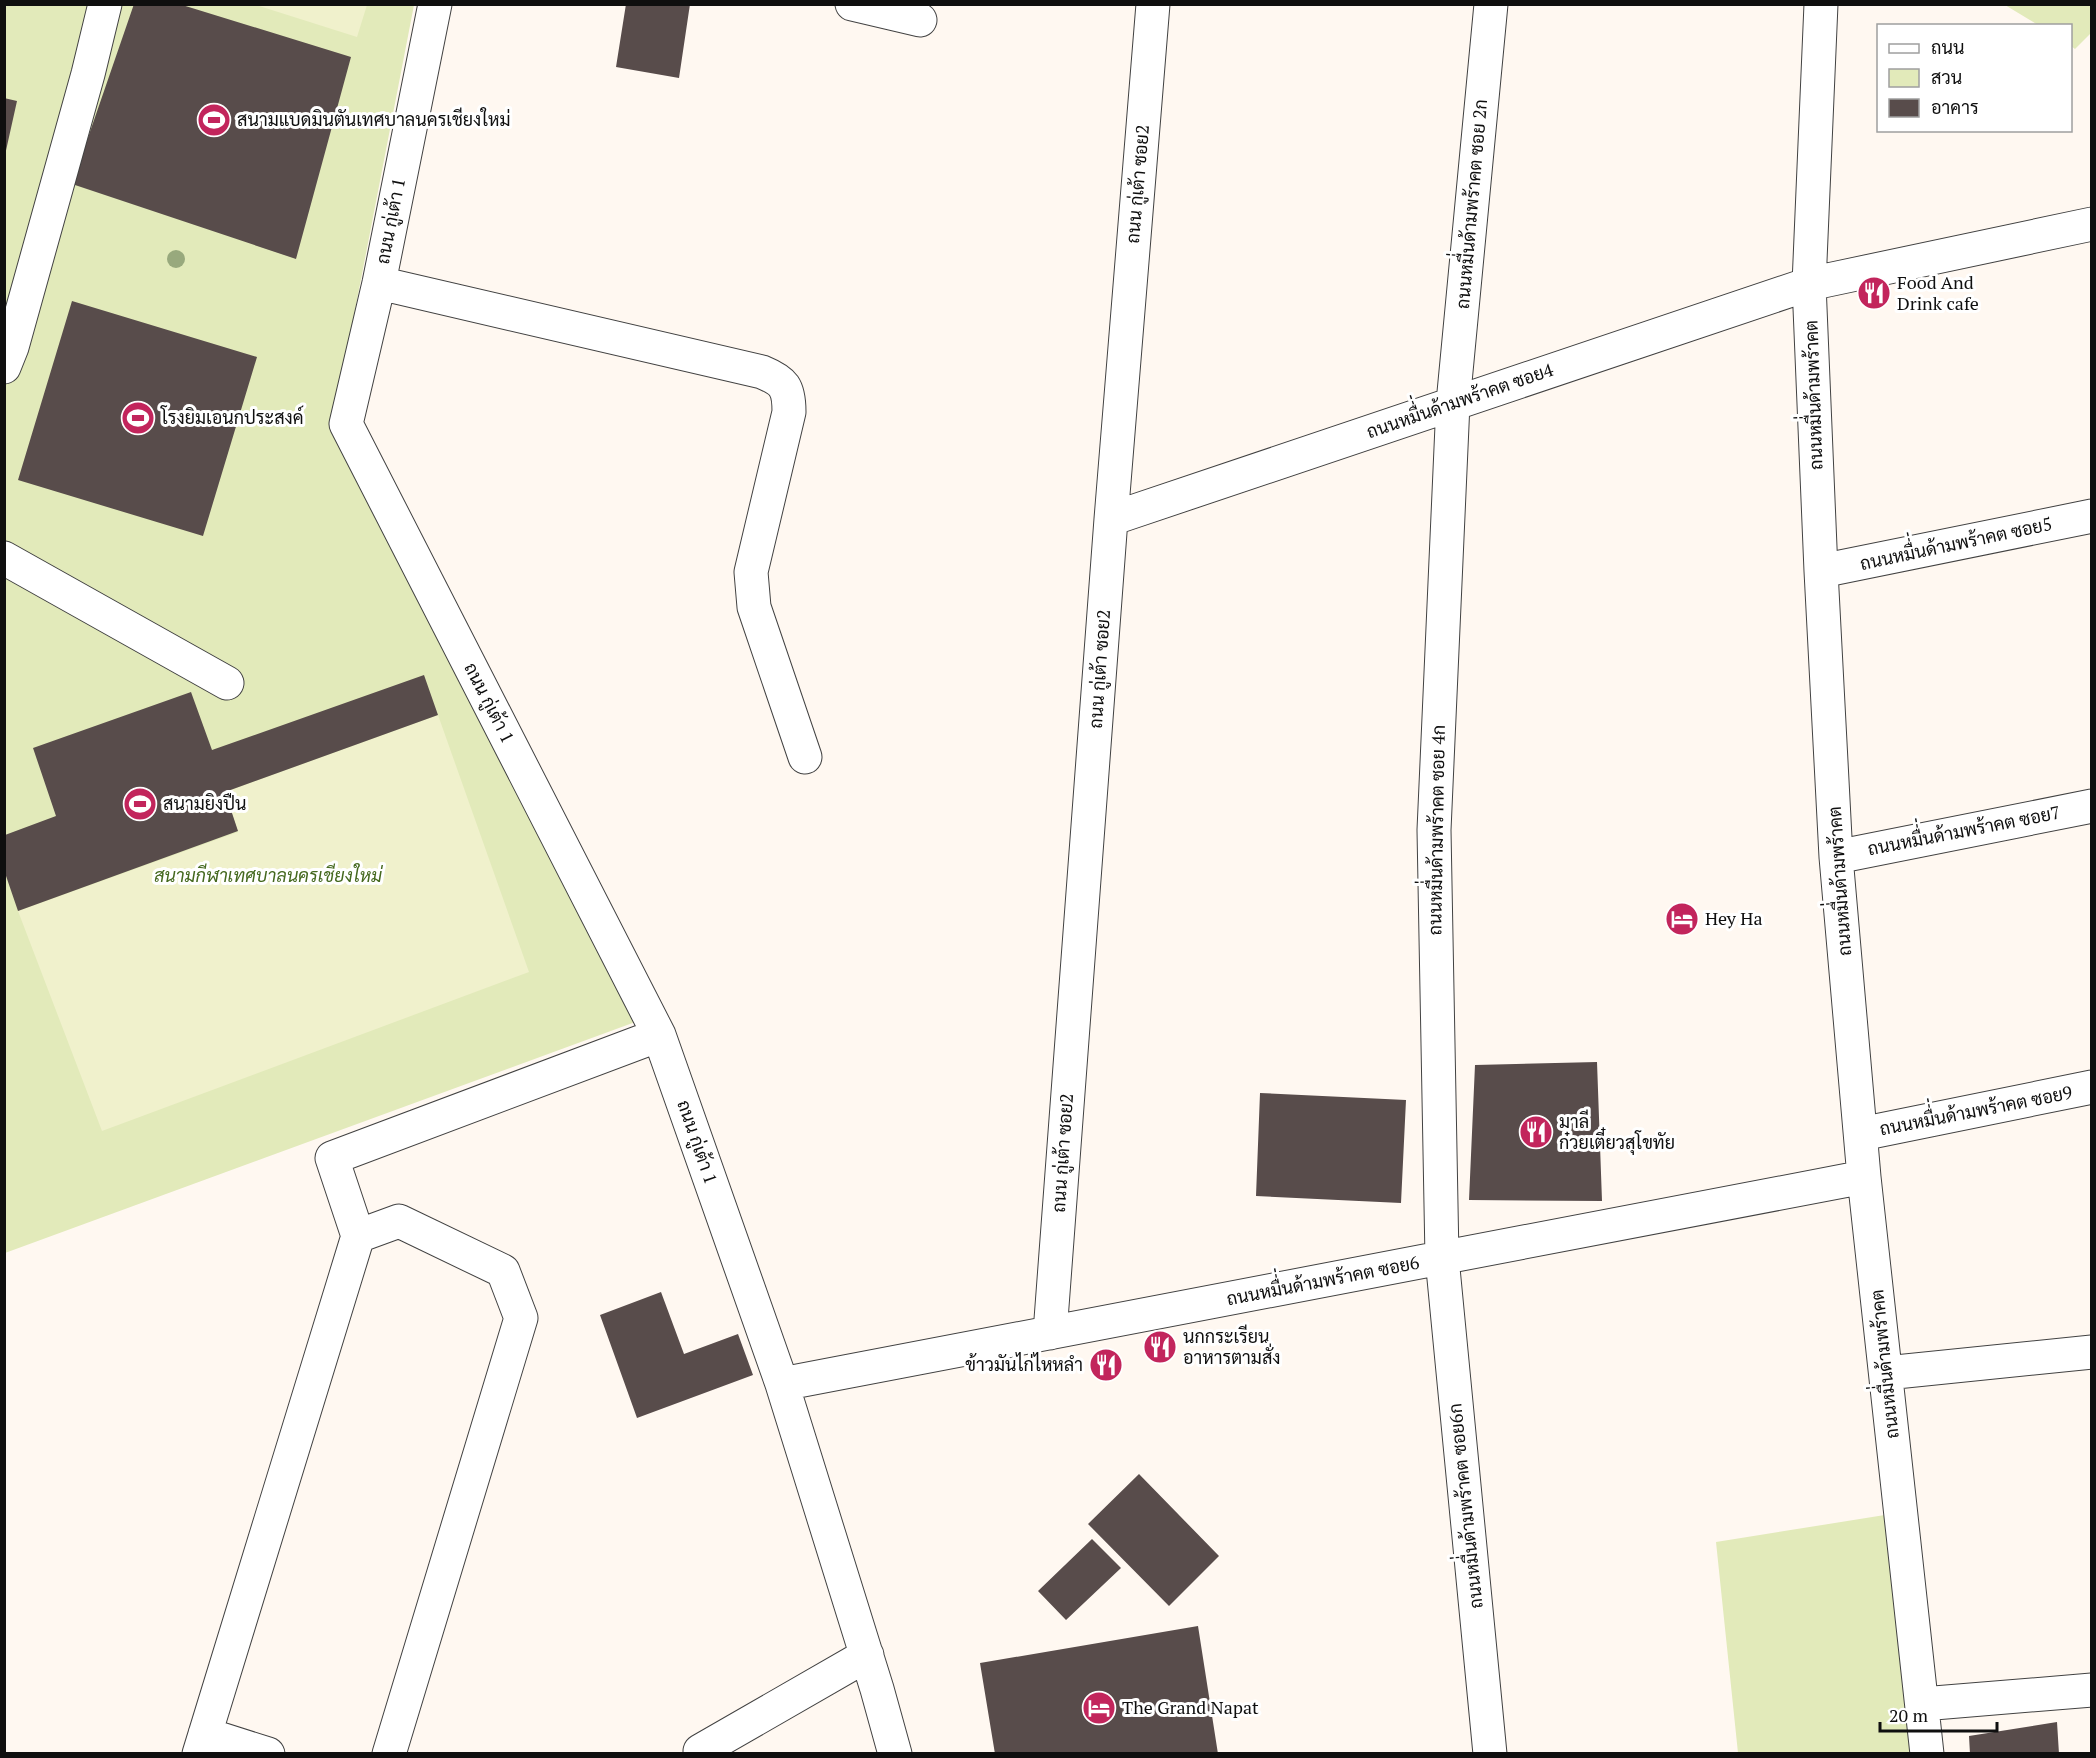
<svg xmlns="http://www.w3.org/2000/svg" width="2096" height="1758" viewBox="0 0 2096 1758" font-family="'PT Serif',Sarabun,serif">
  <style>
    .green { fill: #e2eaba }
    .pitch { fill: #f0f1cc }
    .building { fill: #584c4b }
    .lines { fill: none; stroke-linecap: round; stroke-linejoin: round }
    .minor-casing { stroke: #424242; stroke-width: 35 }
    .minor { stroke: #fff; stroke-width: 33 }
    .tree { fill: #98a97d }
    .labels { text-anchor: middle; stroke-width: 6; stroke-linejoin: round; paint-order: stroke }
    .poi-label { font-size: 18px; fill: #0f0f0f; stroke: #fff; text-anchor: start }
    .street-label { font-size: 18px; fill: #0f0f0f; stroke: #fff }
    .park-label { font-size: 18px; font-style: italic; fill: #44681e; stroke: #fff }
  </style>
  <rect width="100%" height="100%" fill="#fff8f1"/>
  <path class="green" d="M5,5H414L333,424L638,1021L5,1253Z
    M2005,5H2091V33L2075,49L2071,46L2070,26L2038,25Z
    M1891,1514L1913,1753H1738L1716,1542Z"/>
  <path class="pitch" d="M256,5L367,4V5L357,37Z
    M438,715L529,972L102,1131L18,911L238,832L225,792Z"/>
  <path class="building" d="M134,4H179L351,57L296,259L72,184Z
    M626,4H690L679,78L616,67Z
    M4,98L17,101L5,155H4Z
    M72,301L257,357L203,536L18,480Z
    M424,675L438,715L225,792L238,831L18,911L5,873V835L56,816L33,748L191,692L212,750Z
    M1597,1062L1602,1201L1469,1200L1475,1065Z
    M1260,1093L1406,1100L1401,1203L1256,1196Z
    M661,1292L684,1354L738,1334L753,1375L637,1418L600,1315Z
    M1139,1474L1219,1556L1169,1606L1088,1524Z
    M1092,1539L1121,1568L1066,1620L1038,1591Z
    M1198,1626L1218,1754H995L980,1663Z
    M2057,1722L2059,1754H1970L1969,1736Z"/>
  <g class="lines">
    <defs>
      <path id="minor" d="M435,4L379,283L346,424L659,1035L782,1384L877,1689L895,1754
        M852,4L920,20
        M1821,4L1809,284L1821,571L1836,857L1864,1177L1927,1754
        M379,283L762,372C784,381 789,387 789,412L751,572L754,607L805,757
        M4,367L12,347L88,74L105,4
        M1111,519L1809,284L2092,224
        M4,558L227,683
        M1821,571L2092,516
        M1836,857L2092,806
        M1861,1134L2092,1087
        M358,1236L332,1158L659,1035
        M1050,1333L1111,519L1153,4
        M1886,1373L2092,1352
        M782,1384L1864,1177
        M1922,1704L2092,1690
        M205,1734L268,1754
        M700,1751L867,1655
        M199,1754L358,1236L399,1221L503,1271L521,1318L389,1754
        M1490,1754L1442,1258L1434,830L1453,403L1491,4"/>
    </defs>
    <use href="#minor" class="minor-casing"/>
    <use href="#minor" class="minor"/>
  </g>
  <circle class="tree" cx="176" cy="259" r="9"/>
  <defs>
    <symbol id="stadium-disc" viewBox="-11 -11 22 22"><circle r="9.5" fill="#c2255c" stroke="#fff"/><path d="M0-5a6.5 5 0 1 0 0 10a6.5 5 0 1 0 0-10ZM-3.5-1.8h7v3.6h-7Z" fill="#fff"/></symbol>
    <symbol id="restaurant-disc" viewBox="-11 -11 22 22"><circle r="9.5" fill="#c2255c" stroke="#fff"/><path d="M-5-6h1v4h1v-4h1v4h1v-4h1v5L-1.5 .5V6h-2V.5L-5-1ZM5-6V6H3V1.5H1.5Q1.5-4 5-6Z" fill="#fff"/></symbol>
    <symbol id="hotel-disc" viewBox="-11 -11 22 22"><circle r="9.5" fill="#c2255c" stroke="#fff"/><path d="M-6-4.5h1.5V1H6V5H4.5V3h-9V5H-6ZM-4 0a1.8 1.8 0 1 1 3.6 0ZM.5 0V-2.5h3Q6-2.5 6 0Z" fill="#fff"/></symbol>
  </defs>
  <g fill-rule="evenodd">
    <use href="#stadium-disc" x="195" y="101" width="38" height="38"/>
    <use href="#restaurant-disc" x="1855" y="274" width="38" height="38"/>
    <use href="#stadium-disc" x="119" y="399" width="38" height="38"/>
    <use href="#stadium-disc" x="121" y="785" width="38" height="38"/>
    <use href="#hotel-disc" x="1663" y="900" width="38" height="38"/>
    <use href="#restaurant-disc" x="1517" y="1113" width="38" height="38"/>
    <use href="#restaurant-disc" x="1141" y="1328" width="38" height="38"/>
    <use href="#restaurant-disc" x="1087" y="1346" width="38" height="38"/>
    <use href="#hotel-disc" x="1080" y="1689" width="38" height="38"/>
  </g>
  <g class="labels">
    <g class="poi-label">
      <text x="237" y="126">สนามแบดมินตันเทศบาลนครเชียงใหม่</text>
      <text x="1897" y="289">Food And<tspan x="1897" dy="21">Drink cafe</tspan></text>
      <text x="161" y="424">โรงยิมเอนกประสงค์</text>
      <text x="163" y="810">สนามยิงปืน</text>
      <text x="1705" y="925">Hey Ha</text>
      <text x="1559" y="1128">มาลี<tspan x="1559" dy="21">ก๋วยเตี๋ยวสุโขทัย</tspan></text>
      <text x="1183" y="1343">นกกระเรียน<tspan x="1183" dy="21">อาหารตามสั่ง</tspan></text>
      <text x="1083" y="1371" text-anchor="end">ข้าวมันไก่ไหหลำ</text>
      <text x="1122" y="1714">The Grand Napat</text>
    </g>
    <g class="street-label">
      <text transform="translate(1138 184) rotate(-85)" y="6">ถนน กู่เต้า ซอย2</text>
      <text transform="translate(1472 204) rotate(-85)" y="6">ถนนหมื่่นด้ามพร้าคต ซอย 2ก</text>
      <text transform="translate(391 221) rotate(-79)" y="6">ถนน กู่เต้า 1</text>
      <text transform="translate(1814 395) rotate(-92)" y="6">ถนนหมื่่นด้ามพร้าคต</text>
      <text transform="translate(1460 401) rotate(-19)" y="6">ถนนหมื่่นด้ามพร้าคต ซอย4</text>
      <text transform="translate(1956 544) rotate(-12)" y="6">ถนนหมื่่นด้ามพร้าคต ซอย5</text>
      <text transform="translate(1100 669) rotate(-86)" y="6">ถนน กู่เต้า ซอย2</text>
      <text transform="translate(489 703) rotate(63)" y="6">ถนน กู่เต้า 1</text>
      <text transform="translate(1437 830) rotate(-89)" y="6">ถนนหมื่่นด้ามพร้าคต ซอย 4ก</text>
      <text transform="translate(1964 831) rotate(-11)" y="6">ถนนหมื่่นด้ามพร้าคต ซอย7</text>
      <text transform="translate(1840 881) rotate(-94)" y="6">ถนนหมื่่นด้ามพร้าคต</text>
      <text transform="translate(1976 1111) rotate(-11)" y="6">ถนนหมื่่นด้ามพร้าคต ซอย9</text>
      <text transform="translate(697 1142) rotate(71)" y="6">ถนน กู่เต้า 1</text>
      <text transform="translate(1063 1153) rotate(-86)" y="6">ถนน กู่เต้า ซอย2</text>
      <text transform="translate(1323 1281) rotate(-11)" y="6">ถนนหมื่่นด้ามพร้าคต ซอย6</text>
      <text transform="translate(1885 1364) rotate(-96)" y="6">ถนนหมื่่นด้ามพร้าคต</text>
      <text transform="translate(1466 1506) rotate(-96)" y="6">ถนนหมื่่นด้ามพร้าคต ซอย6ก</text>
    </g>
    <g class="park-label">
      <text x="268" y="882">สนามกีฬาเทศบาลนครเชียงใหม่</text>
    </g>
  </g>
  <rect width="2096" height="1758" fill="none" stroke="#0f0f0f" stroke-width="12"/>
  <rect x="1877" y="24" width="195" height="108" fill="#ffffff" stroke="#9f9f9f" stroke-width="1.5"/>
  <rect x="1889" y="44" width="30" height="9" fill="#ffffff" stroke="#9f9f9f" stroke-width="1.5"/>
  <text x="1931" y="54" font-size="18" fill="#0f0f0f">ถนน</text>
  <rect x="1889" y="69" width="30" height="18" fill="#e2eaba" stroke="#9f9f9f" stroke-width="1.5"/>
  <text x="1931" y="84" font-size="18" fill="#0f0f0f">สวน</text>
  <rect x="1889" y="99" width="30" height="18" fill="#584c4b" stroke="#9f9f9f" stroke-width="1.5"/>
  <text x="1931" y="114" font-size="18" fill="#0f0f0f">อาคาร</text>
  <path d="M1880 1722v9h117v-9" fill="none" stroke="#0f0f0f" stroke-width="3"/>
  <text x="1889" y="1722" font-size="18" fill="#0f0f0f" stroke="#ffffff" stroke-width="4.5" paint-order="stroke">20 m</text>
</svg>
